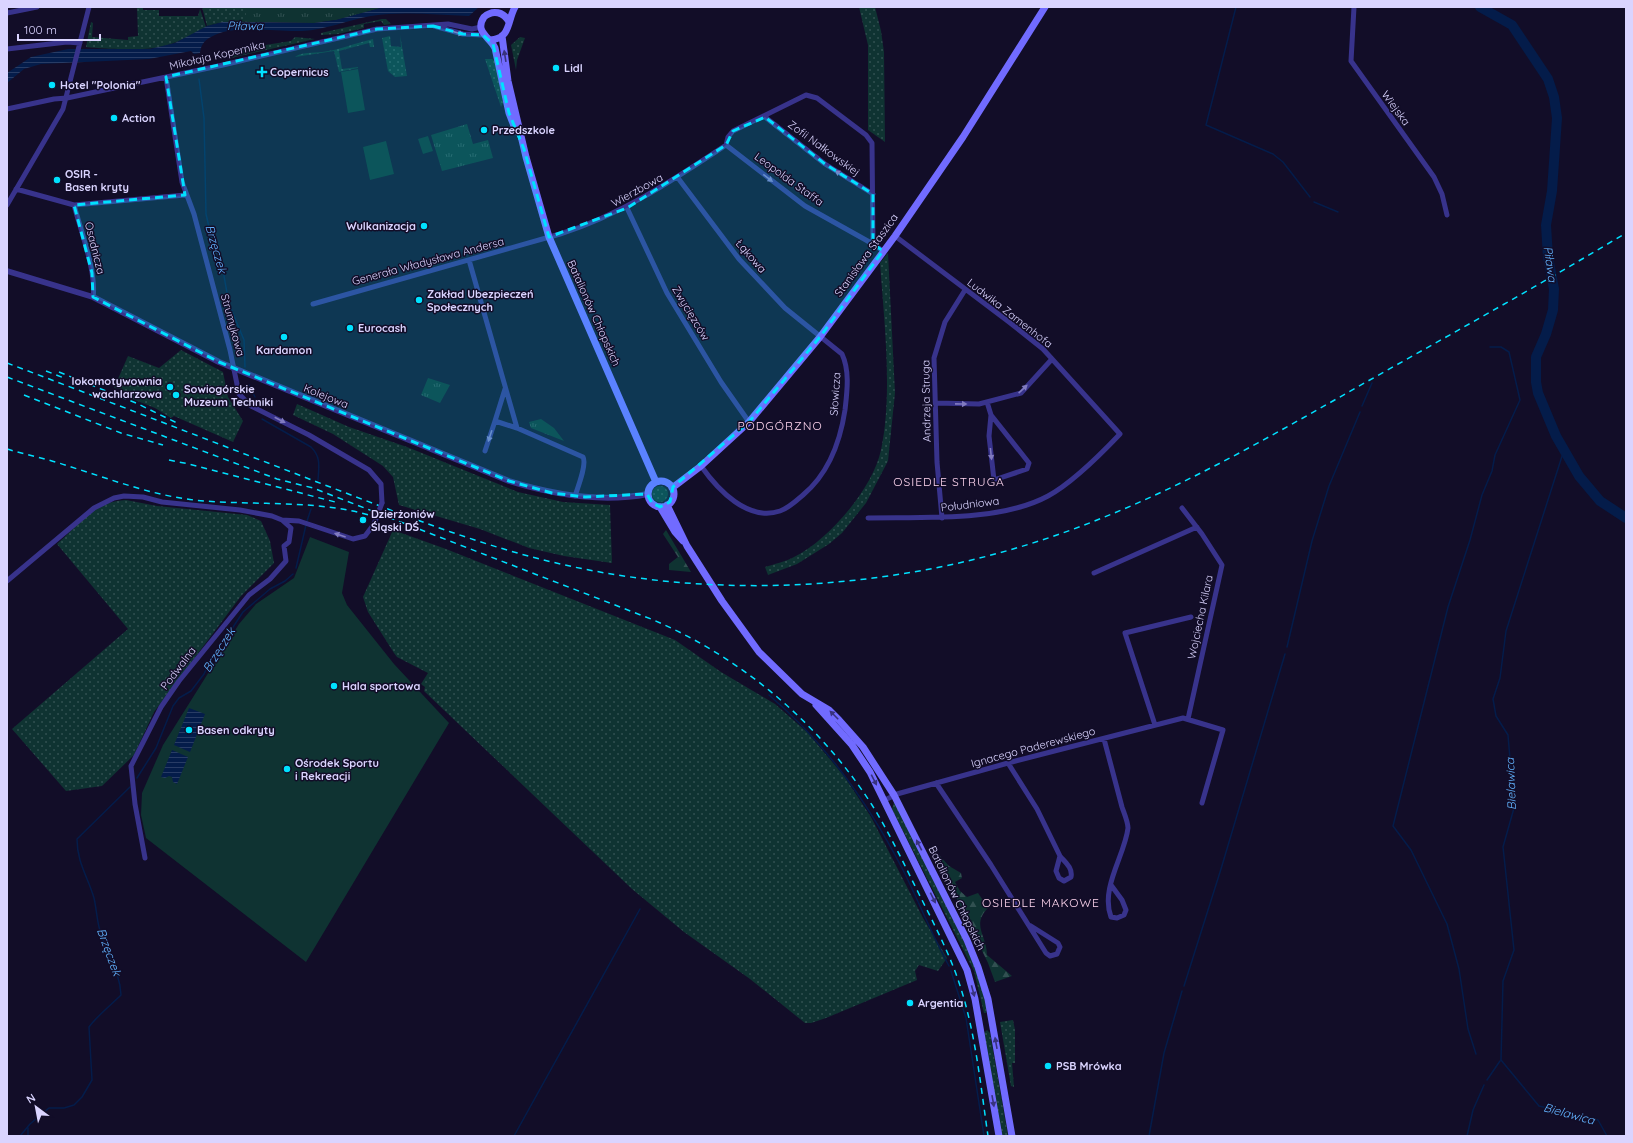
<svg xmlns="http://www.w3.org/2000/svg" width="1633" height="1143" viewBox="0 0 1633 1143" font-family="Quicksand,sans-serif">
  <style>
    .grass { fill: url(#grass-dots) }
    .forest { fill: url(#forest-firs) }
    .park { fill: url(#park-tufts) }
    .pitch { fill: #0f3332 }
    .water { fill: url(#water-rules) }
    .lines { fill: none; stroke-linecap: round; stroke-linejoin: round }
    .stream { stroke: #041c4a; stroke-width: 1.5 }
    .river { stroke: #041c4a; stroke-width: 10 }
    .minor { stroke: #38338c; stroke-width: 5 }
    .tertiary { stroke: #38338c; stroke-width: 6 }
    .secondary { stroke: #716bff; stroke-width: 7 }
    .rail { stroke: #00e1ff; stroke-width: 1.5; stroke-dasharray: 6 5; stroke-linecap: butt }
    .minor-bridge { stroke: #38338c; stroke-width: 5 }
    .oneway { fill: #817bc0 }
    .oneway2 { fill: #38337e }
    .marked { fill: #00e1ff; fill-opacity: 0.2; stroke: #00e1ff; stroke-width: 3; stroke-dasharray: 8 5; stroke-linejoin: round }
    .poi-dot { fill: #00e1ff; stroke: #120d28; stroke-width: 1.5 }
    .labels { text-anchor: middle; stroke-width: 3; stroke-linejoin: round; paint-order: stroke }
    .street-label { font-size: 11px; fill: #dad4ff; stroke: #120d28 }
    .poi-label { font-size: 11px; font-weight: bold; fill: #dad4ff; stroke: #120d28; text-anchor: start }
    .water-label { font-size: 12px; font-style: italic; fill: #62b3ff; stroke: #120d28 }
    .neighbourhood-label { font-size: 12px; letter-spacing: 1px; fill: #ffd6ef; stroke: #120d28 }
  </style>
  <defs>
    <pattern id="grass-dots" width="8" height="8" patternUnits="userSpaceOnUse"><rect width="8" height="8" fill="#0f3332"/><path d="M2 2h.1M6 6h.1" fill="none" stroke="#315051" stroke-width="1.8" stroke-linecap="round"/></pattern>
    <pattern id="forest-firs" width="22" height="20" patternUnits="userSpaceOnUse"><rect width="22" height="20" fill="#0f3332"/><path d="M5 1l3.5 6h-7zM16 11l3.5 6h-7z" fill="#315051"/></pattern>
    <pattern id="park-tufts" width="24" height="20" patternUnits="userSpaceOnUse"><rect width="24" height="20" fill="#0f3332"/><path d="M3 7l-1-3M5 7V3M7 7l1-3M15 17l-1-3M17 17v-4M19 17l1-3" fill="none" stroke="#315051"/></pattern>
    <pattern id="water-rules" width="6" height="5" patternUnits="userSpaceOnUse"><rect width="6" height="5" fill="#041c4a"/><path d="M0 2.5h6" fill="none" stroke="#283c65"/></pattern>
  </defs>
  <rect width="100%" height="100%" fill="#120d28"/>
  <path class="grass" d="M137,7H143V10H159V16H198L200,9L206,27C191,35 176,44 160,47C142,51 105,49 86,47L91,22L93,23L92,37L128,40V37L138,36Z
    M202,7H384L336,20L223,22L207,26Z
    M859,7H875L881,31L884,52L885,142L868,130V45Z
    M382,19H386L391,24L384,25L381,21L364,24V28L338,34L321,35V33Z
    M400,35L407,76L395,77L388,71L382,38L390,36L391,46L401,47Z
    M295,37L315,39L231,58L226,57L245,48L291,41Z
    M520,37L525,38L517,60L516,70L511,45Z
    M373,39L374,47H370L369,43L339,51L342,69L358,67V68L339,72L334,51L295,57C300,52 314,53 322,52C340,50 355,43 373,39Z
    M485,59H492L495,61L503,103L501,107Z
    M888,253L895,393L888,461L866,503L842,533L829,544L797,564L768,575L765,567C774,564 785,562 794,557C829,540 873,488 881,450C893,394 884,320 880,263Z
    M181,350L223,372L228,397L243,421L233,442L174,416L171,418L155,408L120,394L121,389L114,388L128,356L159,368Z
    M297,404L349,427L407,447L518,492L563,502L610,505L612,563L564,556L529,548L480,529L399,505L393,477L383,466L333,434L293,415Z
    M652 494a8 8 0 1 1 16 0a8 8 0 1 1-16 0Z
    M126,500L157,506L247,515L261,521L270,541L274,563L241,596L154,712L134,755L102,786L66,791L12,729L128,629L57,544C83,522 89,503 126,500Z
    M393,530L446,549L675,640L721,672L775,704L807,732L844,776L871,817L923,918L947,958L938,971L919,965L915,971L917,980L826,1018L811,1023H805L750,979L684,932L632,889L424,691L425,687L421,684L428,673L397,657L394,653L368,612L363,597Z
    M894,802C911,836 993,984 986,1013H984L974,971L892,809Z
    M1013,1020L1015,1030V1063H1012L1014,1087L1011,1086L1000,1022Z
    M987,1030L990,1033L1008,1136H1001L984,1033Z"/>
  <path class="forest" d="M666,530L691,572L669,570V564L678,557L663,534Z
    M935,854L939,855L949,866L961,873L962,878L955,882L960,891L967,897L978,893L988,908C971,925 987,936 987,955L1012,976L995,982L988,963Z"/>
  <path class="park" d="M245,7H384L336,20L314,23L247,22Z
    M467,124L473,144L488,140L493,158L442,171L431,135Z
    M428,378L450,385L440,403L421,395Z
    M541,419L554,428L564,441L531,428L529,422Z"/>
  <path class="pitch" d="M358,69L365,110L348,113L341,72Z
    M428,136L433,151L423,154L418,139Z
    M386,141L394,174L370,180L363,147Z
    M310,537L349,552L342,593L347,605L394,664L449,723L306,962L146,838L141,815L142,793L163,745L239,624L256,604L294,578Z"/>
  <path class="water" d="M384,7H479L469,16C436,15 403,11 371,16C347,20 326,30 302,31C279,32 241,26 220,33C209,37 201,41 200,53L194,54L191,51L149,59L41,64L24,69L7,83V73L31,57L68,49H150L175,43L207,26L223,22L314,23L336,20Z
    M189,708L205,714L190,752L174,745Z
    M172,750L188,757L177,784L173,782L172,777L169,776L165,778L161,777Z"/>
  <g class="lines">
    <path class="stream" d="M1236,7L1206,125L1273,154L1283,162L1310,197
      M199,79L204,118L206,214L212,240L221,259L229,304L244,340L245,367
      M1314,202L1338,212
      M249,385L255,397
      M1362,406L1372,383
      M262,419L311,447C321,457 319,466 318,480
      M1564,450L1506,631L1500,678L1493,699L1496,716L1508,735L1514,808L1503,847L1514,950L1503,981L1501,1060L1539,1106L1598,1120L1607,1136
      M307,521L311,509
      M296,568L306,525
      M1287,647L1312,541L1329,486L1360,412
      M769,695C827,744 869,804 903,870C919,902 932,935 949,966
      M137,778L156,748L173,706L179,698L191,691L204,674L208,665L243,612L270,589L285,581L293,574
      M951,971L966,1018L984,1136
      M1184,986L1221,869L1285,654
      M1476,1054L1468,1029L1459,969L1447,924L1411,850L1393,826L1448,607L1470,540L1482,495L1492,471L1495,455L1520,400L1509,352L1501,347H1490
      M1487,1080L1500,1061
      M28,1128V1136
      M20,1136L30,1124L49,1108H64L74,1105L82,1097L92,1080L89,1027C96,1017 112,1004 121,995C120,973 109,957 102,937C97,925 97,911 94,898C88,877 77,863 77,839L130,787
      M514,1136L640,909
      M1149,1136L1164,1053L1182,991
      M1467,1136L1473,1110L1484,1085"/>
    <path class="river" d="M1480,7L1512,25L1548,79L1554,97L1557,118L1552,191L1546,225L1548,257L1554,289L1553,310L1546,334L1536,357V382L1538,393L1556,436L1579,476L1600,501L1626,518"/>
    <path class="minor" d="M1354,7L1351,61L1434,177L1442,194L1447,215
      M7,13L37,7
      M434,26L463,34L483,35
      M7,49L67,42L80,43
      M166,77L182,182L194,214L230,350L239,394L251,406L309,435L369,470L381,484L382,503
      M7,109L54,99L67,98L223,65L377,29L448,24L472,29L481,27
      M765,117L825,164L873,194
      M726,145L728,137L733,131L806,95L817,98L866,135L872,143L873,244
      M726,145L805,206L873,244L883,251
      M678,178L739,259L785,308L842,354C850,371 847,392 845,410C840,443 828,474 803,495C796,501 789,508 780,511C748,522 718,490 701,466
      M16,189L74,205C80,228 97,274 93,297
      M7,205L63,109L89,7
      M74,205L185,195
      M627,208L667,293L721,382L749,422
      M469,260L517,428L495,421L505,389
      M313,304L560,234C621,215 673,180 726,145
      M987,402L991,415L989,436L994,480L1027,469L1029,463L991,415
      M936,403L979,404L1021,393L1052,359
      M517,428L583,457C587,464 578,487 575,496
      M485,451L495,421
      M1182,508L1202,534L1222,565L1188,719
      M868,518C922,517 1000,522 1048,496C1072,483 1101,454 1120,434L1043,349L1009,322L895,236
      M942,518L937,462L934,358L945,322L965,290
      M282,520L299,521L353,539L365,536L374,524
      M1094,573L1197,527
      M7,581L94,508L114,498L124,496L143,497L162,502L240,510L272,516L282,520L291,528L289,542L284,546L286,561L270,579L249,595L179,681L161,707L131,766L135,804L145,858
      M1155,725L1125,633L1191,617
      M1104,739C1110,761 1116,784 1122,807C1124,813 1128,822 1128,828C1125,855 1100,888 1111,917L1117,918L1124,915L1126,910L1122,900L1111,885
      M1008,763L1037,809L1060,856L1056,871L1059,878L1064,881L1071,877C1073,868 1065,862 1060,856
      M936,783L991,865L1046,953L1050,956L1057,954L1060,947L1058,943L1031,926
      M885,800L897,794L1008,763L1183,718L1223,730L1202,803"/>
    <path class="tertiary" d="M7,271L93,297L219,362L509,481C554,495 601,503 648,494"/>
    <path class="secondary" d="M509,22C504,12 493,9 484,17C474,32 490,37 495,48L509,113L516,131
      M502,36L508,81L526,157L549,237L656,482
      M490,40C511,39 507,21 515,7
      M648 494a13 13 0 1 1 26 0a13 13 0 1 1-26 0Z
      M672,488L701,466L749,422L820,337L895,236L963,137L1045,7
      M667,505L687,546L722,601L759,652L802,694L829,710L839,720L863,747L894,795L967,940L978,967L988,999L1012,1136
      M660,507L675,532L683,541
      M816,705L852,745L870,772L967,970L975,999L999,1136"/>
    <path class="rail" d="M7,363C110,402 214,442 317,482C399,513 479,546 565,565C739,604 931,587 1097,520C1191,483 1280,431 1368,381C1455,332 1541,284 1626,233
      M46,371L64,378
      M59,372L136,403L177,423
      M7,377L277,479L313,488L651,619C741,657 819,723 872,805C890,834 904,864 919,894C935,926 952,958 962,992C976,1038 981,1088 988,1136
      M24,395L121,433L163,445
      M7,449C27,455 48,459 68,466C110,479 151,495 194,500C252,506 312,499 369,515
      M169,460L189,464L339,503"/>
    <path class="minor-bridge" d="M374,524L382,503"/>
  </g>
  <defs><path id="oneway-solid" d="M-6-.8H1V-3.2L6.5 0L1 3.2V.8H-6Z"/></defs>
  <g class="oneway">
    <use href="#oneway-solid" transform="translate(458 33) rotate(16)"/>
    <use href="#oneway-solid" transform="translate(840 174) rotate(-145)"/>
    <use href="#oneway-solid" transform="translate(768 178) rotate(38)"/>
    <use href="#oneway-solid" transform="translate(1023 389) rotate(-43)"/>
    <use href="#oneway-solid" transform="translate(961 404) rotate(1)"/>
    <use href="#oneway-solid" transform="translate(280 420) rotate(27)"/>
    <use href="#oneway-solid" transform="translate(490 436) rotate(108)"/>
    <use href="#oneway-solid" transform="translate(991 454) rotate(84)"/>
    <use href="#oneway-solid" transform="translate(340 535) rotate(-161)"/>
  </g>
  <g class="oneway2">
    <use href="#oneway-solid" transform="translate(505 56) rotate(-99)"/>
    <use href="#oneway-solid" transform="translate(834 715) rotate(-135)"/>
    <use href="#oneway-solid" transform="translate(874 780) rotate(63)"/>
    <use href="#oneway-solid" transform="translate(919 845) rotate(-117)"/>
    <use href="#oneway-solid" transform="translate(933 898) rotate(64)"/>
    <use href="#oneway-solid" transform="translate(973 991) rotate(75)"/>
    <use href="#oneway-solid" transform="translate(996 1043) rotate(-100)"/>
    <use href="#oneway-solid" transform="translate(993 1101) rotate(80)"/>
  </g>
  <path class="marked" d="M433,26L463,34L483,35L493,44L509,113L524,149L549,237L627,208L726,145L733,131L765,117L825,164L873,194V244L883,251L820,337L749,422L673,487L670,502L660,507L652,503L647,494L585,497L552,493L509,481L219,362L93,297L92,273L74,205L185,195L166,77L377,29Z"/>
  <g class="poi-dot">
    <circle cx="556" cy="68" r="4"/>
    <path d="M260 66h4v4h4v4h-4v4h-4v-4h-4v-4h4z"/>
    <circle cx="52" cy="85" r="4"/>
    <circle cx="114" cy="118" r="4"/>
    <circle cx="484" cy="130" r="4"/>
    <circle cx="57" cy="180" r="4"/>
    <circle cx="424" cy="226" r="4"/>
    <circle cx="419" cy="300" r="4"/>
    <circle cx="350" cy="328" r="4"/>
    <circle cx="284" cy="337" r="4"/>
    <circle cx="170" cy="387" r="4"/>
    <circle cx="176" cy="395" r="4"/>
    <circle cx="363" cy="520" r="4"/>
    <circle cx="334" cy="686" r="4"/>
    <circle cx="189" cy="730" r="4"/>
    <circle cx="287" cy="769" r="4"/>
    <circle cx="910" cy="1003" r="4"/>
    <circle cx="1048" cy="1066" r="4"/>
  </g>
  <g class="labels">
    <g class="street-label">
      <text transform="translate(217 55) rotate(-13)" y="4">Mikołaja Kopernika</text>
      <text transform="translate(1396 108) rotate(54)" y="4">Wiejska</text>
      <text transform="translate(824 148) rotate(36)" y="4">Zofii Nałkowskiej</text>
      <text transform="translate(789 179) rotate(36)" y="4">Leopolda Staffa</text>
      <text transform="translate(637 190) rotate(-29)" y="4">Wierzbowa</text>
      <text transform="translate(95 248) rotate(76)" y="4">Osadnicza</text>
      <text transform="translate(866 255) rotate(-54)" y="4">Stanisława Staszica</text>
      <text transform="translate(751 256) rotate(49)" y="4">Łąkowa</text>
      <text transform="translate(428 261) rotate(-15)" y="4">Generała Władysława Andersa</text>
      <text transform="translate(594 313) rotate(66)" y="4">Batalionów Chłopskich</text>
      <text transform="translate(691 313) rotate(59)" y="4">Zwycięzców</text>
      <text transform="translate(1010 313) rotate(38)" y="4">Ludwika Zamenhofa</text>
      <text transform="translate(233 325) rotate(75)" y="4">Strumykowa</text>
      <text transform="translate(835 394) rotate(-86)" y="4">Słowicza</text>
      <text transform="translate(326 396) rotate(22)" y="4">Kolejowa</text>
      <text transform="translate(926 401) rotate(-91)" y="4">Andrzeja Struga</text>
      <text transform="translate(970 504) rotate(-7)" y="4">Południowa</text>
      <text transform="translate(1200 617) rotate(-78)" y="4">Wojciecha Kilara</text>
      <text transform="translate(178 668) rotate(-53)" y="4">Podwalna</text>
      <text transform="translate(1033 747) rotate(-15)" y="4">Ignacego Paderewskiego</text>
      <text transform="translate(957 898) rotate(64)" y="4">Batalionów Chłopskich</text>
    </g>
    <g class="poi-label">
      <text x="564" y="72">Lidl</text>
      <text x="270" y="76">Copernicus</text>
      <text x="60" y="89">Hotel "Polonia"</text>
      <text x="122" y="122">Action</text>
      <text x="492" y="134">Przedszkole</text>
      <text x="65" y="178">OSIR -<tspan x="65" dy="13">Basen kryty</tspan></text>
      <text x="416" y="230" text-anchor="end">Wulkanizacja</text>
      <text x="427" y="298">Zakład Ubezpieczeń<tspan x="427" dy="13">Społecznych</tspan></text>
      <text x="358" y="332">Eurocash</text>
      <text x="284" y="354" text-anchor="middle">Kardamon</text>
      <text x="162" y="385" text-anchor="end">lokomotywownia<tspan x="162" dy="13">wachlarzowa</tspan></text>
      <text x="184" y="393">Sowiogórskie<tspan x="184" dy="13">Muzeum Techniki</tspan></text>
      <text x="371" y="518">Dzierżoniów<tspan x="371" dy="13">Śląski DŚ</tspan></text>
      <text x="342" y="690">Hala sportowa</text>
      <text x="197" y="734">Basen odkryty</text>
      <text x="295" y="767">Ośrodek Sportu<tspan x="295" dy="13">i Rekreacji</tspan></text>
      <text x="918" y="1007">Argentia</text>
      <text x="1056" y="1070">PSB Mrówka</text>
    </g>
    <g class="water-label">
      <text x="245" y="30">Piława</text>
      <text transform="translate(216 249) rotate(74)" y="4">Brzęczek</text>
      <text transform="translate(1550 264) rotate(82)" y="4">Piława</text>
      <text transform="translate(219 650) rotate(-58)" y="4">Brzęczek</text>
      <text transform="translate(1511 784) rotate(-92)" y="4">Bielawica</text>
      <text transform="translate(109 952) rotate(70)" y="4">Brzęczek</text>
      <text transform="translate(1569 1114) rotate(15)" y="4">Bielawica</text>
    </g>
    <g class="neighbourhood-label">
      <text x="780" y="430">PODGÓRZNO</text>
      <text x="949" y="486">OSIEDLE STRUGA</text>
      <text x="1041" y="907">OSIEDLE MAKOWE</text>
    </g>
  </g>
  <rect width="1633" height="1143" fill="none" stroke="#dad4ff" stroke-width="16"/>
  <g transform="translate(36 1107) rotate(328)" stroke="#120d28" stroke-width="3" paint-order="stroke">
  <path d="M0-3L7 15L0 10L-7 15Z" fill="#dad4ff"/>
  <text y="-6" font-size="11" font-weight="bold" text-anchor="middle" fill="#dad4ff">N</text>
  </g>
  <path d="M18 34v6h82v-6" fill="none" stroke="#dad4ff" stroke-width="2"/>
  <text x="24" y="34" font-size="12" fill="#dad4ff" stroke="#120d28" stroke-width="3" paint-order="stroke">100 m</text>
</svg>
